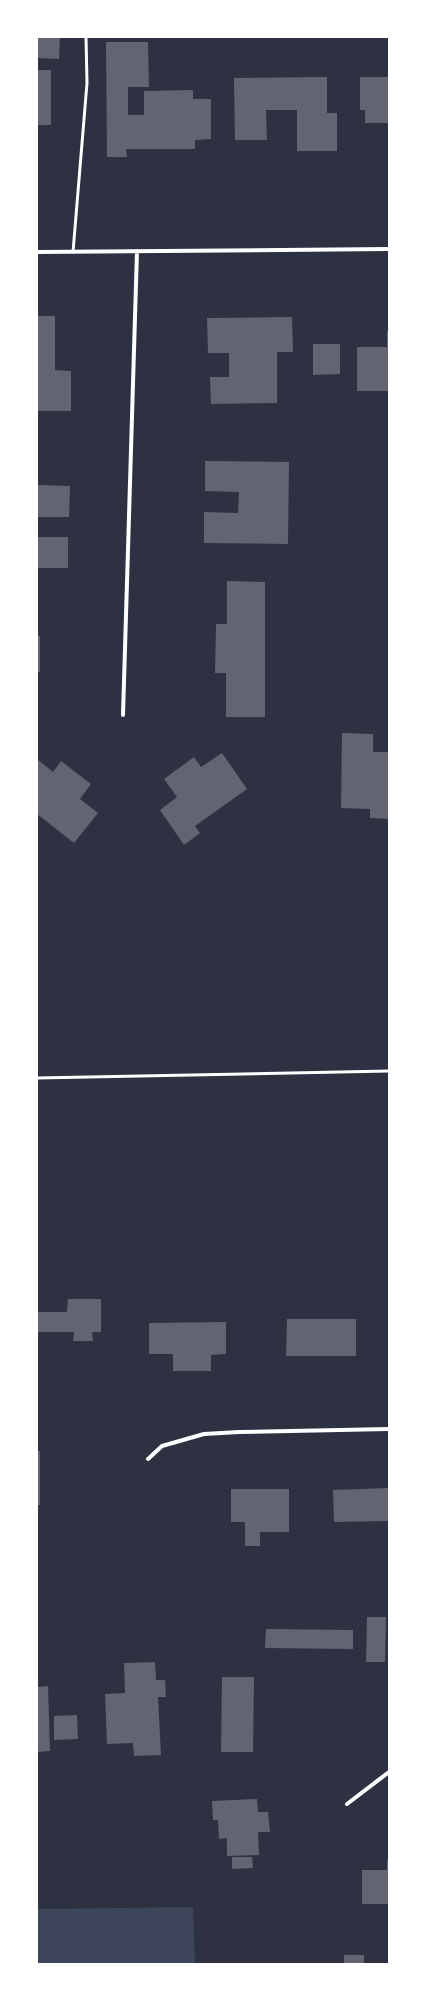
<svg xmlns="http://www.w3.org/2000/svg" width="426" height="2001" viewBox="0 0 426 2001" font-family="Montserrat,sans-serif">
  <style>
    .green { fill: #3c4559 }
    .building { fill: #626471 }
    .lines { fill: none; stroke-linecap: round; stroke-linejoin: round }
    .service { stroke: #fff; stroke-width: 3 }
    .minor { stroke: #fff; stroke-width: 4 }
  </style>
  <rect width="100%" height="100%" fill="#2d3142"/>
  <path class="green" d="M193,1907L195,1964H37V1909Z"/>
  <path class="building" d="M37,37H60L59,59L37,58Z
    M106,42H148L149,87H128V115H144V91L193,90V99H211V139L195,140V149H126L127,157H107Z
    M37,70H51V125H37Z
    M327,77V113H337V151H297V110H266L267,140H235L234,78Z
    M360,77H389V123H365V110H360Z
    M37,316H55V370L71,371V411H37Z
    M292,317L293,352H277V403L211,404L210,377H229V353H208L207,318Z
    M387,331H389V391H357V347H387Z
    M313,344H340V374L313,375Z
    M205,461L289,462L288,544L204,543V512L238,513L239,492L205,491Z
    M37,485L70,486L69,517H37Z
    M37,537H68V568H37Z
    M227,581L265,582V717H226V673H215L216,624H227Z
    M37,636H40V672H37Z
    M342,733L373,734V752H389V819L370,818V809L341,808Z
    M222,753L247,789L195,826L200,833L184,845L160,810L177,797L164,779L194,757L201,767Z
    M37,759L53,772L61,761L91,784L80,799L98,813L74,843L37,814Z
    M68,1299H101V1332H92L93,1341H73L74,1332H37V1312H67Z
    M287,1319H356V1356H286Z
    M226,1322V1354L211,1355V1371H173V1354H149V1323Z
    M37,1451H40V1505H37Z
    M389,1488V1521L334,1522L333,1490Z
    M231,1489H289V1532H260V1546H245V1522H231Z
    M367,1617H386L385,1662H366Z
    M266,1629L353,1630V1649L265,1648Z
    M155,1662L156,1680H165L166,1697H158L161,1755L134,1756L133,1743L107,1744L105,1694L125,1693L124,1663Z
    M222,1677H254L253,1752H221Z
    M48,1686L50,1751L37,1752V1687Z
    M77,1715L78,1739L54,1740V1716Z
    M257,1799L258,1812H268L270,1832H258L259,1855L227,1856V1838L219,1839L218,1820H213L212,1801Z
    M232,1857H252L253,1868L232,1869Z
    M387,1860H389V1904H362V1870H387Z
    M344,1955H364V1964H344Z"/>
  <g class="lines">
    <path class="service" d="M73,252L87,83L86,37
      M37,1078L389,1071"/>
    <path class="minor" d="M37,252L389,249
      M123,715L137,251
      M148,1459L162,1446L204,1434L239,1432L389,1429
      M347,1804L389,1772"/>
  </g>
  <rect width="426" height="2001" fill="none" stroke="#ffffff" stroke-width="76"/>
</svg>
